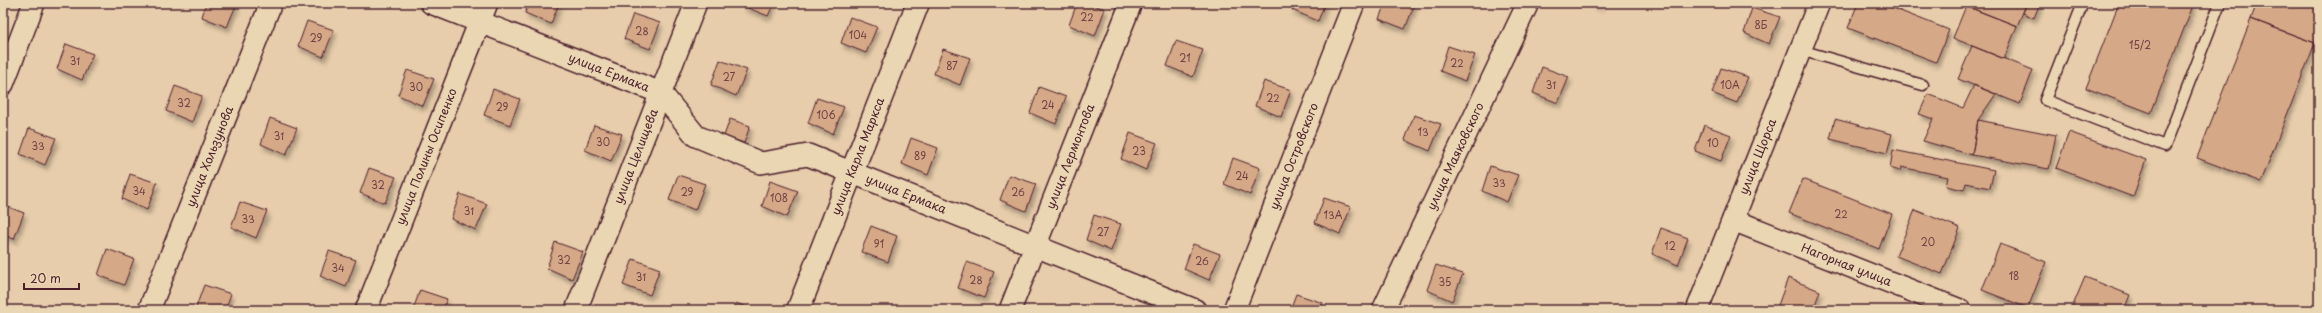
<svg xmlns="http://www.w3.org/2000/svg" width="2322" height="313" viewBox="0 0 2322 313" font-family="'Playpen Sans',sans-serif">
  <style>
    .building { fill: #d5a887; stroke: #4a1f2b; filter: url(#shadow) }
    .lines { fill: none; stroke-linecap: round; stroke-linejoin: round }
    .service-casing { stroke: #4a1f2b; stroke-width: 13 }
    .minor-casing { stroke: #4a1f2b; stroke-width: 24 }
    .secondary-casing { stroke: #4a1f2b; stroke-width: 25 }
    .service { stroke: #ebd6b4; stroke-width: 10 }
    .minor { stroke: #ebd6b4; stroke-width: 21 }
    .secondary { stroke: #ebd6b4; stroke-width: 22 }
    .labels { text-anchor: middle; stroke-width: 4; stroke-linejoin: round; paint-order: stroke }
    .number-label { font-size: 10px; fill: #6d4142 }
    .street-label { font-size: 12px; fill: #4a1f2b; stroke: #ebd6b4 }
  </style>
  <defs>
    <filter id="shadow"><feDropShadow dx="2.5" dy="4.5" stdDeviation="2" flood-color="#0004"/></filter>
  </defs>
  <rect width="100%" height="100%" fill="#e7cdab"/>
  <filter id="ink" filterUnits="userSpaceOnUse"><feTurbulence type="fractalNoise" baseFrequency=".025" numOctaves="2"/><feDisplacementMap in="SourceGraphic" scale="8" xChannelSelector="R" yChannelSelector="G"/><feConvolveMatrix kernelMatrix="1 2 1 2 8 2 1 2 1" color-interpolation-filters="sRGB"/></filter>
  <g filter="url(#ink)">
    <path class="building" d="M206,3H237L227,27L202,17Z
      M529,3H559L551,24L525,13Z
      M744,3H774L768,16L743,6Z
      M1077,3H1087L1105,9L1095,36L1069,25Z
      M1295,3H1325L1318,21L1292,10Z
      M1385,3H1415L1405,29L1379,19Z
      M1591,3H1601L1600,6Z
      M1858,3H1880L1949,30L1936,62L1848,28Z
      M1968,3H2027L2017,26L1966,6Z
      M2027,3H2040L2034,18L2023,13Z
      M2119,3H2194L2151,113L2086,88Z
      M2257,3H2319V32L2315,43L2251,19Z
      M1966,6L2017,26L2004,59L1953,38Z
      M1752,8L1780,17L1769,44L1744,33Z
      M633,14L660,23L650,49L624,39Z
      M850,17L877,27L866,53L841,43Z
      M2251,19L2315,43L2261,182L2197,158Z
      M307,21L334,30L323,57L298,46Z
      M1176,41L1203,50L1193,77L1167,66Z
      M66,44L93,54L82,80L57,69Z
      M1448,46L1475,55L1465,81L1440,71Z
      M1972,46L2033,70L2020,104L1958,79Z
      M943,49L970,58L960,85L934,74Z
      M720,60L747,70L736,96L711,85Z
      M1542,67L1569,77L1558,103L1533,93Z
      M1721,68L1748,77L1737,103L1712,93Z
      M407,70L434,79L423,106L398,95Z
      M1264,81L1291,90L1281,117L1255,106Z
      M1974,85L1996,94L1978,120L1972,155L1923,141L1933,119L1919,114L1928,94L1963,108Z
      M175,86L202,96L192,122L166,111Z
      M1039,87L1066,97L1056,124L1030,113Z
      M493,89L520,99L510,125L484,115Z
      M817,98L844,107L833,134L808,123Z
      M1414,115L1441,124L1430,151L1405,140Z
      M270,118L297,128L286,155L261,144Z
      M730,119L750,126L744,143L724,136Z
      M1835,119L1892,134L1887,153L1830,139Z
      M1978,120L2056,135L2049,169L1972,155Z
      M594,125L622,134L611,161L585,150Z
      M1704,125L1731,135L1721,161L1695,151Z
      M29,128L56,138L45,165L20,154Z
      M2069,132L2146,160L2133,197L2056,168Z
      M1130,133L1157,143L1146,170L1121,159Z
      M911,138L938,148L928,175L902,164Z
      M1893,150L1994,170L1990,188L1966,183L1964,190L1946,186L1948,177L1901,167L1900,171L1890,168Z
      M1233,158L1260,168L1250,195L1224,184Z
      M1490,166L1518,175L1507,202L1482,191Z
      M369,168L396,177L385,203L360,193Z
      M130,174L157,183L147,210L122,199Z
      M678,175L705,184L695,210L669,200Z
      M1009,175L1036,184L1026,211L1000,200Z
      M1803,179L1892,214L1879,249L1789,213Z
      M770,181L798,191L787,217L762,206Z
      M460,194L487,204L476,230L451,219Z
      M1324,198L1351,207L1340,234L1315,223Z
      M240,202L267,211L256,238L231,227Z
      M3,205L24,213L14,239L3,235Z
      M1915,210L1960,228L1942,274L1896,256Z
      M1094,215L1121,224L1111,251L1086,240Z
      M871,226L897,236L888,262L861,252Z
      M1661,228L1688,238L1678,265L1652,254Z
      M555,242L583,252L572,279L547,268Z
      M1193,244L1220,254L1209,280L1184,269Z
      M2000,244L2046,262L2028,308L1982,290Z
      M107,249L134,259L124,285L98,275Z
      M329,251L356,260L346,287L320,276Z
      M633,259L660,269L650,295L623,285Z
      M967,262L994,272L984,298L958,288Z
      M1436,265L1463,274L1452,301L1427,290Z
      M2085,277L2130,295L2124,310H2071Z
      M1788,278L1820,291L1813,310L1777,308Z
      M204,285L231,294L225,310H195Z
      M420,290L447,299L443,310H413Z
      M1296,294L1323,303L1320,310H1290Z
      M736,303L755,310H733Z"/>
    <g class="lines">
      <defs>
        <path id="service" d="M2083,3L2045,100L2165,146L2220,3
          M1800,50L1923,85"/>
        <g id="minor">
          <path id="s1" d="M431,3L661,93L696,136L761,163L808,155L1195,310"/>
          <path d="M3,84L34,3"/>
          <path id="s2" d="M1733,220L1960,310"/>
          <path id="s3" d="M149,310L271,3"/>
          <path id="s4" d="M366,310L487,3"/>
          <path id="s5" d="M576,310L696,3"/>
          <path id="s6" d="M1010,310L1131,3"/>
          <path id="s7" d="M1234,310L1354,3"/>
          <path id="s8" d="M1383,310L1528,3"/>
          <path id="s9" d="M1697,310L1819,3"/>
        </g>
        <g id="secondary">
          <path id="s10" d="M798,310L918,3"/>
        </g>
      </defs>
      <use href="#service" class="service-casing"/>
      <use href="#minor" class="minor-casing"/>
      <use href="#secondary" class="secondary-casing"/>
      <use href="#service" class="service"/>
      <use href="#minor" class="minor"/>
      <use href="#secondary" class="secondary"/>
    </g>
  </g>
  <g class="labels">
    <g class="number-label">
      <text x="1087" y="21">22</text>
      <text x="1761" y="29">8Б</text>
      <text x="642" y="35">28</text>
      <text x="858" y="39">104</text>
      <text x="316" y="42">29</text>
      <text x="2140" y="49">15/2</text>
      <text x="1185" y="62">21</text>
      <text x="75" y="65">31</text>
      <text x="1457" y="67">22</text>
      <text x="952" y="70">87</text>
      <text x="729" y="81">27</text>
      <text x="1551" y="89">31</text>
      <text x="1730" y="89">10А</text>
      <text x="416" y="91">30</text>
      <text x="1273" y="102">22</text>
      <text x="184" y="107">32</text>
      <text x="1048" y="109">24</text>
      <text x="502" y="111">29</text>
      <text x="826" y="119">106</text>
      <text x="1423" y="136">13</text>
      <text x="279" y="140">31</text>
      <text x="603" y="146">30</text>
      <text x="1713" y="147">10</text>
      <text x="38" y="150">33</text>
      <text x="1139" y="155">23</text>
      <text x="920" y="160">89</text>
      <text x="1242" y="180">24</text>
      <text x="1499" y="187">33</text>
      <text x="378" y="189">32</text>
      <text x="139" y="195">34</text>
      <text x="687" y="196">29</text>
      <text x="1018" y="196">26</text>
      <text x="779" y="202">108</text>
      <text x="469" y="215">31</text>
      <text x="1841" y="218">22</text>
      <text x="1333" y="219">13А</text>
      <text x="248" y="223">33</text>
      <text x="1103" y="236">27</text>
      <text x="1928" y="246">20</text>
      <text x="879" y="248">91</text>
      <text x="1670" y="250">12</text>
      <text x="564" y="264">32</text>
      <text x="1202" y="265">26</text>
      <text x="338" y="272">34</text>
      <text x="2014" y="280">18</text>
      <text x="641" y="281">31</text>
      <text x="976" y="284">28</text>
      <text x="1445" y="286">35</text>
    </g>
    <g class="street-label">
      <text dy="4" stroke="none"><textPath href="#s1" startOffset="191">улица Ермака</textPath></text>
      <text dy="4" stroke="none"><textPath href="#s3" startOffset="165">улица Хользунова</textPath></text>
      <text dy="4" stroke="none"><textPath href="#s10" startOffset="165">улица Карла Маркса</textPath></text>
      <text dy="4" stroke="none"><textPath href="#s6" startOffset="165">улица Лермонтова</textPath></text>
      <text dy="4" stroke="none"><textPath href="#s7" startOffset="165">улица Островского</textPath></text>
      <text dy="4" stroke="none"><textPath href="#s8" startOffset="170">улица Маяковского</textPath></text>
      <text dy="4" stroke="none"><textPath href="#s9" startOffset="165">улица Щорса</textPath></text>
      <text dy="4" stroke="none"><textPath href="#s4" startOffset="165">улица Полины Осипенко</textPath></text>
      <text dy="4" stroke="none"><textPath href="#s5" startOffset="165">улица Целищева</textPath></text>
      <text dy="4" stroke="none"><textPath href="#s1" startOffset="526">улица Ермака</textPath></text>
      <text dy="4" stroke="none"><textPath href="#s2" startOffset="122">Нагорная улица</textPath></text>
    </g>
  </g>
  <rect width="2322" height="313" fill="none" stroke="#ebd6b4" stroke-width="16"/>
  <rect x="8" y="8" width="2306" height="297" fill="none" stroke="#4a1f2b" stroke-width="1.5" filter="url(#ink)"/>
  <path d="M24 283v6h55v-6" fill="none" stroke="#4a1f2b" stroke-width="2"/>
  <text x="30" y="283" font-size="12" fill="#4a1f2b" stroke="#ebd6b4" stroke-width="3" paint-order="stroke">20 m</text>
</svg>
